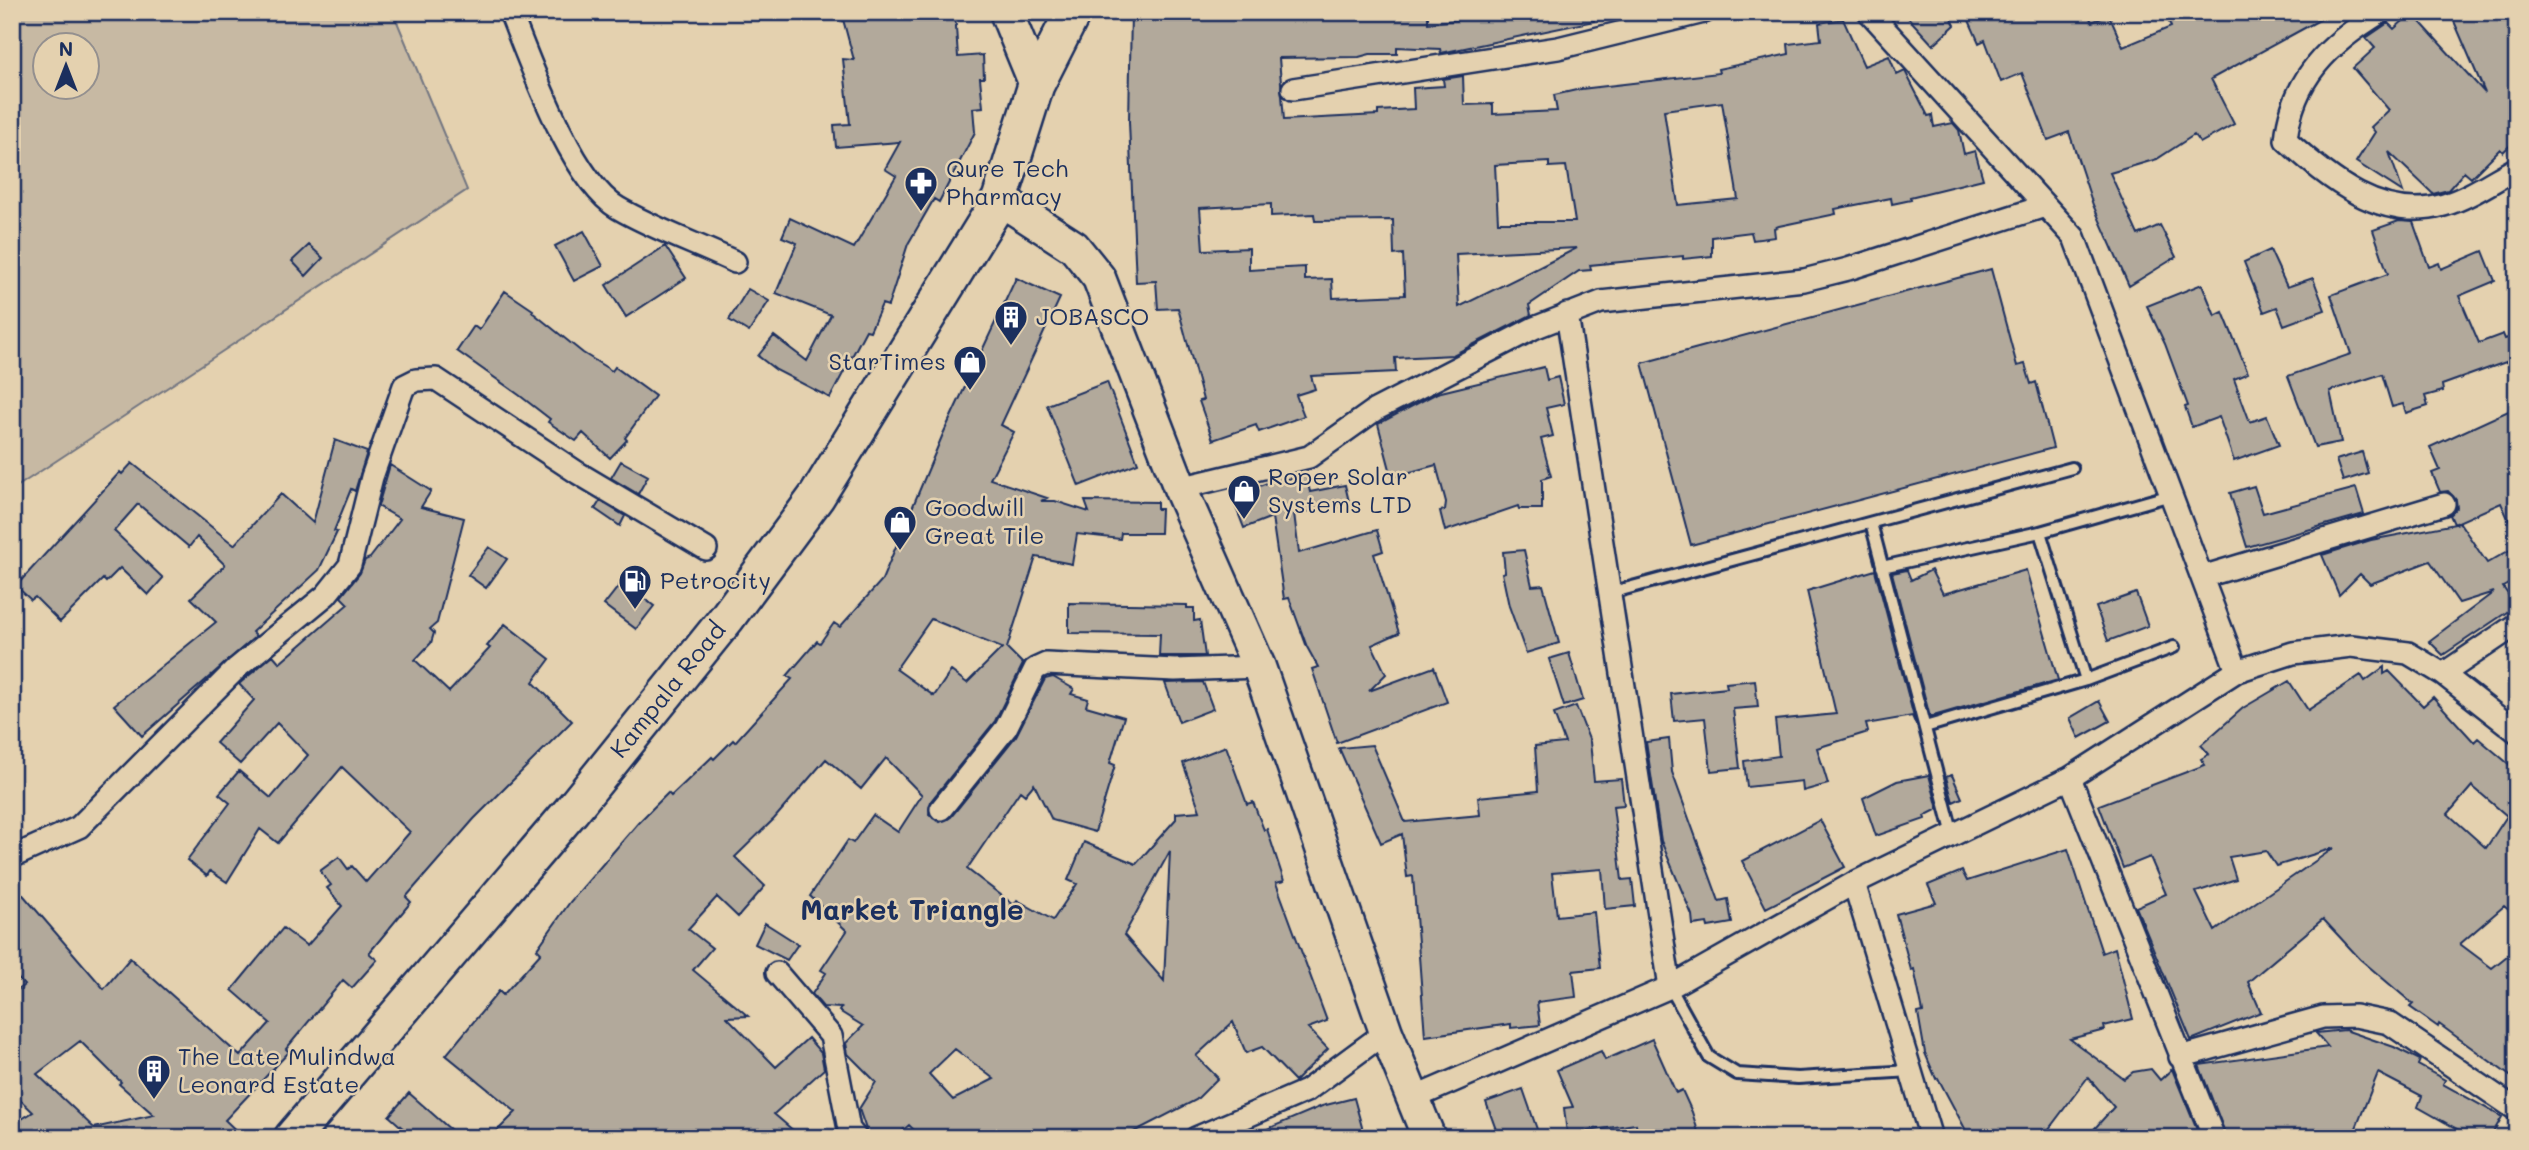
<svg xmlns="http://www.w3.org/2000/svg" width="2529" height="1150" viewBox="0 0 2529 1150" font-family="Mali,sans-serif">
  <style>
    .green { fill: #c7b9a3; stroke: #717480; stroke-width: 2; fill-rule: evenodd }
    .building { fill: #b2a99b; stroke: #1b2f5e; stroke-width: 2; fill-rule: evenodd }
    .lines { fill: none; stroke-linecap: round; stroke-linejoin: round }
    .lane-casing { stroke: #1b2f5e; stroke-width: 16 }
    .street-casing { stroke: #1b2f5e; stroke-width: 26 }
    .secondary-casing { stroke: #1b2f5e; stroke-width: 37 }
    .primary-casing { stroke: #1b2f5e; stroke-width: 40 }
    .lane { stroke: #e4d1af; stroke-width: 10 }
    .street { stroke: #e4d1af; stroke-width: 21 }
    .secondary { stroke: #e4d1af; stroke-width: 32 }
    .primary { stroke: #e4d1af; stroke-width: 35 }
    .labels { text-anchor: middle; stroke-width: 5; stroke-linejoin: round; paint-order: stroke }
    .poi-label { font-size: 24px; fill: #1b2f5e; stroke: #e4d1af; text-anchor: start }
    .street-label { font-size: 24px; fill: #1b2f5e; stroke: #e4d1af }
    .quarter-label { font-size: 28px; font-weight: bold; fill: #1b2f5e; stroke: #e4d1af }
  </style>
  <rect width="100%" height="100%" fill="#e4d1af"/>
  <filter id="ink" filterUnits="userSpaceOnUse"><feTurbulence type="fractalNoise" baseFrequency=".0143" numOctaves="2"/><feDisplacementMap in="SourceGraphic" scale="14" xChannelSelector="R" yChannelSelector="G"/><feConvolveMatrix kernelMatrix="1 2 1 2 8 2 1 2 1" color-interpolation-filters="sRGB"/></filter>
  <g filter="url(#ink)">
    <path class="green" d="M12,12H393L467,190L12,490ZM46,46H88V88H46Z"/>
    <path class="building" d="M841,12H955L958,57L983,55L984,78H980L983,107L973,108L975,132L939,202L934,199L908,244L888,306L882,304L870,331L866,330L830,398L776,370L758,356L774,336L807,361L831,315L776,293L797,243L782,237L790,218L854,248L896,176L885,169L900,142L836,147L834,125L850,124L843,59L854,60Z
      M1131,12H1428V23L1468,19L1467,12H1593L1594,21L1441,53L1440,49L1397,47V54H1370L1359,57L1279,58L1284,120L1378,115V111L1414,109L1413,88L1444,86L1443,79L1463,76L1464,105L1493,104V114L1557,111L1554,95L1581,89L1719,73L1718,69L1789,54L1788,44L1821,40L1819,23L1843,19L1864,66L1889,56L1897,75L1905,71L1928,116L1932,115L1934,127L1953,123L1959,130L1964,154L1975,151L1983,179L1910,197L1911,200L1892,204L1891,198L1835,209L1836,214L1779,226L1774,228L1775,237L1753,240L1751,232L1712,237V256L1683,259V256L1590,265L1591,270L1579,271L1529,305L1531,315L1453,355L1395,358L1396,372L1311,376L1315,389L1296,395L1304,416L1259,432L1256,425L1213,440L1199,401L1203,400L1178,308L1158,309L1156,281L1136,282L1129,122ZM1722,102L1738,199L1678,205L1664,110ZM1549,162V167L1566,166L1575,222H1498L1495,165ZM1271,204V216L1314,214L1315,221L1393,220L1394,255L1403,254L1405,295L1333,298L1332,279L1305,280V267L1249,270V248L1203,250L1200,208ZM1577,248L1538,268L1459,307L1456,254Z
      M1903,12H1948L1955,25L1933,45Z
      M1981,12H2087L2092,22L2109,15L2123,47L2171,27L2165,12H2334L2211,79L2234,124L2200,143L2194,135L2157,159L2110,173L2138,235L2160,225L2176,257L2129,286L2093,205L2069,132L2048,140L2022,73L2001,82L1985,40L1979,43L1968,18Z
      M2450,12H2517V139L2503,152L2500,149L2471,178L2464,172L2448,190L2433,194L2389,152L2403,192L2356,162L2375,132L2371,127L2389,110L2353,68L2375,48L2366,38L2388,23L2394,29L2412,13L2485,93Z
      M2399,221L2413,222L2429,267L2439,263L2441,269L2483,251L2495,281L2459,296L2479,343L2503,334L2505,339L2517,335V358L2442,385L2443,391L2425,396L2428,406L2406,413L2403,404L2392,407L2382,374L2330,391L2341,442L2315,447L2288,376L2351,354L2331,295L2388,274L2373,230Z
      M584,231L603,266L574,281L555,246Z
      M309,245L323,258L306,276L292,261Z
      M665,246L686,278L626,317L606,285Z
      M2270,250L2287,287L2313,278L2325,310L2284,325L2277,307L2264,312L2244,262Z
      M1991,269L2017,366L2025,364L2031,384L2036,382L2053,448L1691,545L1642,363Z
      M1016,278L1060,298L1001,425L1014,432L990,479L1047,498L1041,501H1055L1089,512L1085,501L1157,502V509H1161L1160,533H1121L1120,539L1077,534L1072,564L1036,557L1007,648L1023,664L995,721L931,801L929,814L940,822L951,817L1016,736L1045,679L1053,677L1074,689L1071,694L1088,699L1086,706L1124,717L1110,763L1115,765L1095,832L1052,820L1034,784L1025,795L1020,791L967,869L1014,905L1017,900L1053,920L1077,884L1068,880L1084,842L1136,864L1176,819V813L1200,811L1183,763L1226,746L1247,804L1253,802L1264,830L1267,829L1284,881L1276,883L1327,1021L1308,1028L1328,1049L1295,1081L1262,1047L1246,1053L1233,1022L1196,1056L1218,1078L1196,1100L1122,1138H922L909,1125L894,1138H869L859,1109L876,1082L848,1054L846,1043L863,1026L839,1011L841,1008L823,1007L812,994L826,973L821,970L847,931L810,896L848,840L853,843L873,815L898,832L922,795L886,758L861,789L826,759L774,819L735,857L765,886L738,917L717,897L688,929L712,948L693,970L748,1016L727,1017L776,1067L808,1038L821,1053L824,1069L774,1114L802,1138H490L516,1112L446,1055L499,991L503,995L541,953L537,949L570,902L639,822L668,793L671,796L712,757L714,759L733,740L735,742L792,679L787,676L817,641L820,643L834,623L840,627L882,580L943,434ZM931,619L1002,648L967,683L951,671L934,696L896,669ZM1170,851L1164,981L1124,935ZM955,1049L994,1079L953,1100L929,1074Z
      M2202,284L2215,316L2223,312L2248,373L2234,379L2250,422L2267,416L2279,445L2234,461L2219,417L2192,427L2185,407L2188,406L2165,344L2147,306Z
      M748,289L769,301L749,332L729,320Z
      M505,291L533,310L532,312L583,353L612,371L615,367L655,396L625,438L627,440L610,458L583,433L576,441L548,422L550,419L519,395L457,351L474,326L479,330Z
      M1544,367L1547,380L1558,377L1564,404L1546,408L1553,436L1541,439L1551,476L1542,479V509H1519L1518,506L1445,531L1440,511L1445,510L1446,502L1436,465L1392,477L1378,424L1437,393Z
      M1107,382L1138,463L1079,486L1047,405Z
      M2517,407V538L2501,503L2454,524L2450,515L2457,508L2456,500L2448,491L2440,492L2432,473L2440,470L2430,447Z
      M335,440L367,452L355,491L351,489L334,531L337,532L319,570L252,632L256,636L142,736L114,705L216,622L191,598L225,565L197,537L189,547L138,504L114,531L163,578L148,595L120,568L106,582L103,579L60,622L35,597L31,600L16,586L120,472L122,474L132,463L234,545L281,494L313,523Z
      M2362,452L2368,473L2343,481L2336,460Z
      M621,461L648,476L638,494L611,478Z
      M390,465L431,491L421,507L464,518L437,623L430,629L434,633L431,643L415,660L449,692L490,648L487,646L505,624L550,659L533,682L572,721L474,819L406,897L411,902L369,953L377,960L352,988L343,980L286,1049L289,1052L225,1120L244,1138H12V1125L33,1112L12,1092V994L24,985L12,972V882L104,989L130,958L240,1056L270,1023L232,990L283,928L307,946L342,906L327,888L331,885L320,871L339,857L348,869L352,866L366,882L410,832L342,767L278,843L260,829L227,882L210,871L207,876L187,860L230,803L219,794L239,771L271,798L308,755L277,723L240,764L216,743L254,700L239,684L273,655L280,663L348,604L341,597L360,573L365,560L370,558L400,519L378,506ZM80,1041L121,1082L119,1084L154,1115L94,1128L37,1074Z
      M1306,475L1310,492L1345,485L1350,506L1294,513L1299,553L1377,530L1383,551L1374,554L1399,633L1372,645L1386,674L1369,691L1434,667L1447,702L1337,743L1312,669L1318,667L1307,647L1289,598L1284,599L1272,517L1244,528L1232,497L1267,483Z
      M2254,486L2263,513L2356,488L2364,514L2247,547L2230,493Z
      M600,501L625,516L620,526L595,509Z
      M2460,523L2487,563L2517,546V579L2503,587L2516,606L2443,655L2429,641L2494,592L2459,603L2430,561L2370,584L2360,574L2339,595L2322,555L2371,540Z
      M489,547L507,559L486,588L468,575Z
      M1524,550L1532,586L1543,585L1559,643L1526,653L1509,606L1502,573L1505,572L1503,552Z
      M1875,570L1916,725L1912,716L1866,724L1868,732L1817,748L1828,784L1803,791L1802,781L1747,787L1744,761L1779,756L1775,720L1836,714L1807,591Z
      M1907,570L1911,580L1931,570L1943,594L2026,570L2058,680L1930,717L1892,573Z
      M622,582L654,606L636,629L604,605Z
      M2136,593L2148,626L2108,641L2096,607Z
      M1069,603L1187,605V608H1194V621L1200,620L1205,656H1159L1160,634L1069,633Z
      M1569,653L1583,700L1564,706L1549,659Z
      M2384,667V674L2389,671L2423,706L2433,697L2474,742L2478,738L2517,771V917L2504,906L2460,944L2492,968L2517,948V1081L2439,1024L2438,1027L2410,1007L2413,1004L2360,959L2323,919L2248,982L2261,1012L2191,1040L2136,907L2166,894L2150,857L2123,868L2099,805L2205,765L2201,759L2209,754L2201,745L2243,708L2289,681L2308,710L2361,675L2365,681ZM2472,786L2507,816L2486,848L2448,814ZM2334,848L2236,916L2215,931L2196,892L2236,879L2229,857L2266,851L2276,866Z
      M1755,680L1758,707L1733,709L1740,768L1711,771L1705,718L1674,721L1671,694L1727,688L1726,683Z
      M1203,682L1213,709L1179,722L1165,683Z
      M2099,701L2110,721L2079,738L2070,718Z
      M1576,706L1590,742L1594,781L1621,779L1624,805L1613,806L1622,880L1632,879L1635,906L1605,909L1602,869L1552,873L1557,916L1594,912L1600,968L1573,971L1576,997L1537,1002L1540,1025L1511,1028V1024L1425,1036L1413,876L1407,877L1402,834L1381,843L1339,748L1372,745L1405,822L1480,815L1478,797L1538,791L1535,746L1565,743L1554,714Z
      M1669,739L1672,772L1719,901L1728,899L1732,923L1708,927L1707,923L1693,925L1692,915L1661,841L1646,742Z
      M1929,775L1938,809L1924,816L1925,819L1876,836L1863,798L1897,781Z
      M1952,775L1962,798L1953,802L1946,777Z
      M1820,820L1845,867L1766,908L1742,861Z
      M2068,849L2102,953L2115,948L2133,1019L2104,1026L2105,1030L2070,1039L2124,1079L2133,1072L2151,1069L2160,1080L2172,1069L2197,1130L2188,1138H2086L2114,1107L2088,1077L2042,1138H1970L1938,1078L1936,1079L1925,1053L1918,1013L1923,1012L1914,969L1911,970L1896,914L1936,903L1928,885L1962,871L1967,881Z
      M765,923L798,944L787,960L755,944Z
      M2345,1030L2394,1047L2420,1060L2418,1065L2445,1080L2443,1084L2502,1117L2490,1138H2473L2418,1107L2422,1096L2378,1073L2354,1133L2302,1138H2227L2199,1065L2328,1047L2316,1033Z
      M1652,1039L1676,1093L1682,1090L1692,1112L1700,1138H1638L1636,1124L1567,1134L1564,1108L1573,1107L1557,1070L1601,1051L1605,1060Z
      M1523,1089L1540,1138H1499L1486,1102Z
      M409,1093L460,1138H414L389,1116Z
      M1354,1098L1365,1138H1246L1322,1106Z"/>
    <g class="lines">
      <defs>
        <path id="lane" d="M1871,523L1953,835
          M1882,567L2040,532L2171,495
          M1610,593L2072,468
          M2086,680L2174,647
          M1925,727L2086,680L2040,532
          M1670,987L1709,1057L1737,1074L1798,1078L1911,1071"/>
        <path id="street" d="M510,12C530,62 572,181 618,208C654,229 697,244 735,262
          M1869,12L2074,237L2237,671
          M2381,12C2330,43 2292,78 2286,140C2329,179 2382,223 2444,205C2469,198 2494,180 2517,168
          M1293,89L1558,48L1704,12
          M1567,314L1670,987
          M1180,488L1309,457L1375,410L1534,328L1601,302L1804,280L1848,269L2045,206
          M2202,577L2444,504
          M2443,674L2517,624
          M2070,778L2214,1138
          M941,809L1006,728L1035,669L1046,664L1175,670L1259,667
          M12,857L79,827L237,668L326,595L350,565L372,477L404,386L416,380L436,379L578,473L706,549
          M1854,883L1931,1138
          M777,973L831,1036L849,1129L856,1138
          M2180,1057L2323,1017L2355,1016L2389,1023L2517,1110
          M1414,1098L1670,987L1854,883L2070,778L2237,671L2293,653L2351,646L2408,653L2443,674L2517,732
          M1196,1138L1306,1091L1386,1032"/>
        <path id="secondary" d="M1006,12L1036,85
          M1000,199L1074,247L1099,278L1180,488L1259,667L1386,1032L1429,1138"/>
        <path id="primary" d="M292,1138L572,810L726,619L817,496L1000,199L1036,85L1073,12"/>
      </defs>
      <use href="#lane" class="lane-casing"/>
      <use href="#street" class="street-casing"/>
      <use href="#secondary" class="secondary-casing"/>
      <use href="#primary" class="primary-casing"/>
      <use href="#lane" class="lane"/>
      <use href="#street" class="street"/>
      <use href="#secondary" class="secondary"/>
      <use href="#primary" class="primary"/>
    </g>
  </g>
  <defs>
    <symbol id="pharmacy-pin" viewBox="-11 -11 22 30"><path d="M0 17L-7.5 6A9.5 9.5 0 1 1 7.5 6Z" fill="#1b2f5e" stroke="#e4d1af"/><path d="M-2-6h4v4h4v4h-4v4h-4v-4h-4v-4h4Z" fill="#fff"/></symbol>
    <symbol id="building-pin" viewBox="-11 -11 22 30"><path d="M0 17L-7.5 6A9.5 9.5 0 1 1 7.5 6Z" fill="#1b2f5e" stroke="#e4d1af"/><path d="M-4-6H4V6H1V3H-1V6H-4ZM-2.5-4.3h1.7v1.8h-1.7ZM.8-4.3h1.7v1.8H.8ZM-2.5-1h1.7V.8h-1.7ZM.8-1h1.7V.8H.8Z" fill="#fff"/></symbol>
    <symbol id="shop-pin" viewBox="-11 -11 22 30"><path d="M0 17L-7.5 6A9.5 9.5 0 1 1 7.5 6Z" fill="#1b2f5e" stroke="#e4d1af"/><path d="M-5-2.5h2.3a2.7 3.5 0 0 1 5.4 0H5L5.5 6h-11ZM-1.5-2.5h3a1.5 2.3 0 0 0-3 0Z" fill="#fff"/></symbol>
    <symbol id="fuel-pin" viewBox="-11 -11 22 30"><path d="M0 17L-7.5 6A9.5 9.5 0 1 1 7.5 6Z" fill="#1b2f5e" stroke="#e4d1af"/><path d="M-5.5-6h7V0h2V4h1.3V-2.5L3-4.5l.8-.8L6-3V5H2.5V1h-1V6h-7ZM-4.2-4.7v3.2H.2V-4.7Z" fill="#fff"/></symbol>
  </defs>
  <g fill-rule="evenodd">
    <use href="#pharmacy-pin" x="902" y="164" width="38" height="52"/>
    <use href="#building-pin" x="992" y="298" width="38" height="52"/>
    <use href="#shop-pin" x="951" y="343" width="38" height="52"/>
    <use href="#shop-pin" x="1225" y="472" width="38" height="52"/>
    <use href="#shop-pin" x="881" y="503" width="38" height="52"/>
    <use href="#fuel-pin" x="616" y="562" width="38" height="52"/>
    <use href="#building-pin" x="135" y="1052" width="38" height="52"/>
  </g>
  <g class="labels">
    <g class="poi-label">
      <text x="946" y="177">Qure Tech<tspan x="946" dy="28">Pharmacy</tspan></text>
      <text x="1036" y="325">JOBASCO</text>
      <text x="946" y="370" text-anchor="end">StarTimes</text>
      <text x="1268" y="485">Roper Solar<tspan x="1268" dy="28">Systems LTD</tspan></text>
      <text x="925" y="516">Goodwill<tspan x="925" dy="28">Great Tile</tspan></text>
      <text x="660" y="589">Petrocity</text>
      <text x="178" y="1065">The Late Mulindwa<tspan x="178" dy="28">Leonard Estate</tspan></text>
    </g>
    <g class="street-label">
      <text transform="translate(668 690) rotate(-51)" y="8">Kampala Road</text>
    </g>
    <g class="quarter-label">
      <text x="912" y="920">Market Triangle</text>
    </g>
  </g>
  <rect width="2529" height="1150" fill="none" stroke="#e4d1af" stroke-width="42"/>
  <rect x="21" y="21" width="2487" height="1108" fill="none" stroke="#1b2f5e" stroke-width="2.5" filter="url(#ink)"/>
  <g transform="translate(66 66)"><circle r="33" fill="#e4d1af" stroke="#94908f" stroke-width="2"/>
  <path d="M0-5L12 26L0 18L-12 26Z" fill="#1b2f5e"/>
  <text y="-10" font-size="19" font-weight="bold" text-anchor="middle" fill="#1b2f5e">N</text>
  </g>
</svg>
